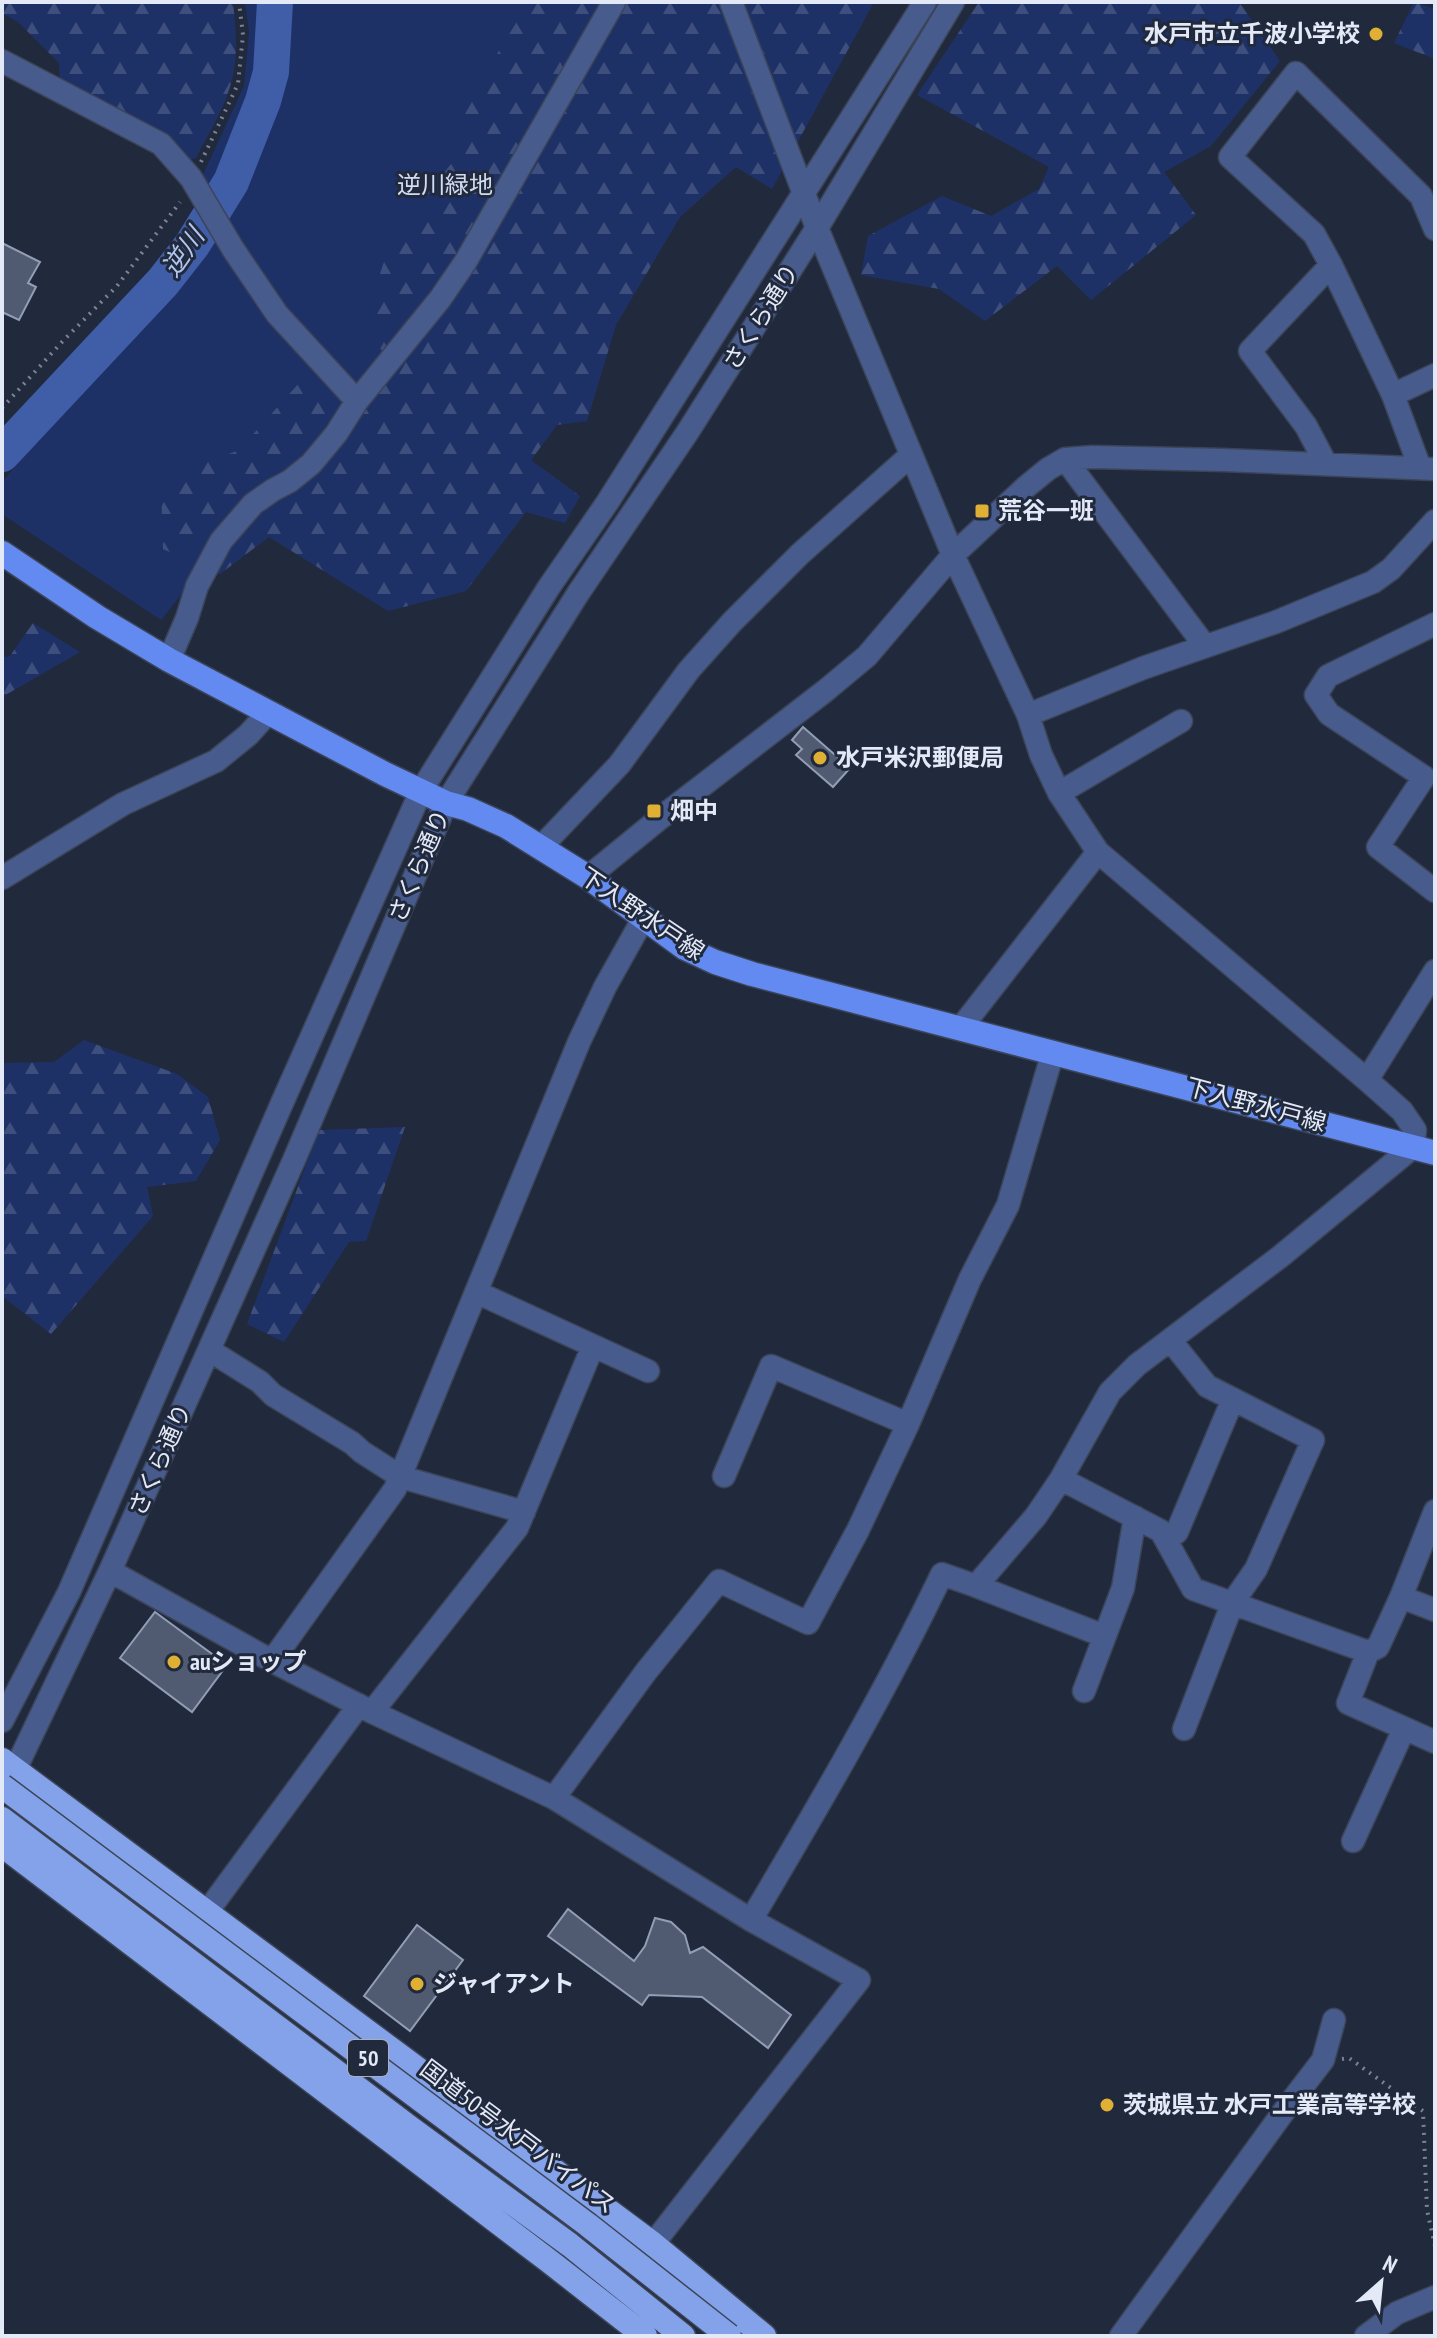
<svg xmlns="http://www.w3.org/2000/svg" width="1437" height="2338" viewBox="0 0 1437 2338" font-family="'PT Sans Narrow','Noto Sans JP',sans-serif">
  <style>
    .green { fill: #1e3167 }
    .forest { fill: url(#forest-firs) }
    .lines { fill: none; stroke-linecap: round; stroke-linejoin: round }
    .river { stroke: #405da8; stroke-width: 36 }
    .building { fill: #505a70; stroke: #929db6; stroke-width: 2 }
    .minor-casing { stroke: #3c4457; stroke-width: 25 }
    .major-casing { stroke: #3c4457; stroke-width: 27 }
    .highway-casing { stroke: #3c4457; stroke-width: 27 }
    .path { stroke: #7c8393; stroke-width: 4; stroke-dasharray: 2 6; stroke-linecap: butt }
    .minor { stroke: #475b8d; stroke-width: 22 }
    .major { stroke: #638af0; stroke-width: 24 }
    .highway { stroke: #84a2ea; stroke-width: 24 }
    .highway-bridge-casing { stroke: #3c4457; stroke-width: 27; stroke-linecap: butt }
    .highway-bridge { stroke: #84a2ea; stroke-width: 24 }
    .poi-dot { fill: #e0b034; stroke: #21293d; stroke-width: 3 }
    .labels { text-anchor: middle; stroke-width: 6; stroke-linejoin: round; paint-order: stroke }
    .shield { fill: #21293d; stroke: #a9afbe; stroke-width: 2 }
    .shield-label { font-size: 22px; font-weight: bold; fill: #e3e9f6 }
    .poi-label { font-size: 24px; font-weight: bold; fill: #e3e9f6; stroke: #21293d; text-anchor: start }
    .park-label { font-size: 24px; fill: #d2dcf1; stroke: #21293d }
    .street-label { font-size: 24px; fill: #e3e9f6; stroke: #21293d }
    .water-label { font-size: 26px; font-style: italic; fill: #b2c5ee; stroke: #21293d }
  </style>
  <defs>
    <pattern id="forest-firs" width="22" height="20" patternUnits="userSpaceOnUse" patternTransform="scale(2)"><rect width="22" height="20" fill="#1e3167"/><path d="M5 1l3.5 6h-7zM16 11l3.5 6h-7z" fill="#3f4f7d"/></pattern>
  </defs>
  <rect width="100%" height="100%" fill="#21293d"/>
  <path class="green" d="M245,2H733L339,413L331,407L161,620L2,514V482L228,218L204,177L201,179L244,86L249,32Z"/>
  <path class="forest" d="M2,2H233C236,31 239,61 229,90C222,113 207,136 196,158L188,160L60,83L59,63L18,22L2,13Z
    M529,2H874L772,189L736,167L680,217L616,325L587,421L557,425L531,460L580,496L565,523L526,512L466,591L388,611L269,537L220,574L163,549L161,487L198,466L239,450L300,382L340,413L387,360L365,321L387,252L431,189L471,139L463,109Z
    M979,2H1239L1280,61L1211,146L1164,172L1196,215L1091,300L1057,266L985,321L939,289L861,275L868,236L942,196L991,216L1039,189L1049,167L917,95Z
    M1414,2L1435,9V59L1394,43Z
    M33,623L80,652L2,697V658L10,656Z
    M84,1040L177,1074L208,1097L220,1140L196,1181L147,1187L153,1216L51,1334L2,1296V1063L54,1062Z
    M405,1127L366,1241L349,1242L284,1342L247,1324L319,1130Z"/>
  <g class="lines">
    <path class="river" d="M2,454L163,282L192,245L231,182L263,101L271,72L275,2"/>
  </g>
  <path class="building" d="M2,243L40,262L28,283L36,287L19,320L2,312Z
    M803,727L850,768L833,787L796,755L802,749L792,740Z
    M155,1612L227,1665L192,1712L120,1658Z
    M568,1909L634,1961L645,1946L655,1918L671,1922L685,1935L690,1953L703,1947L791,2015L768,2048L702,1997L649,1995L642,2005L548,1936Z
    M417,1925L463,1960L410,2031L364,1996Z"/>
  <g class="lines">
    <defs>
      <path id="minor" d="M731,2L817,228L953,555L1028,715L1041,755L1059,793L1098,852L1367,1080L1402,1111L1415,1130L1413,1147L1281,1256L1137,1365L1110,1392L1061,1479L1036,1516L976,1586L942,1574C885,1693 818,1807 751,1920
        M2,61L161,144L191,178L233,249L277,314L357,401
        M1393,395L1435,375
        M1065,459L1205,646
        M1326,464L1306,426L1250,351L1331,265
        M1420,468L1393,395L1331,265L1314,234L1230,157L1296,73L1421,196L1435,229
        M1435,624L1328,676L1316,695L1329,714L1424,777L1378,847L1435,891
        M169,660L187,618L197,586L221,541L253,504L273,490L290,481L311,464L336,434L357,401L440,299L466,261L614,2
        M1028,715L1143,668L1276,622L1373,582L1391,569L1435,521
        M1059,793L1181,721
        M541,847L619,765L689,670L732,622L800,554L911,455
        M588,877L659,819L825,691L867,656L953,555L1026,487L1048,469L1065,459L1092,457L1223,460L1435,469
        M2,878L123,804L216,761L248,735L268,713
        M960,1029L1098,852
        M1367,1080L1435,971
        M476,1292L648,1371
        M1171,1341L1207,1386L1313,1440L1256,1569L1233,1602L1184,1729
        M209,1350L260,1382L273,1395L352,1443L362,1452L401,1477L524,1512
        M724,1476L771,1366L908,1424
        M1061,1479L1161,1531L1193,1589L1368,1652
        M1435,1511L1401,1597L1378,1647L1368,1652L1348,1703L1435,1742
        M1167,1540L1177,1532L1233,1399
        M110,1571L272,1661L372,1712L554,1798L751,1920L859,1980L653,2244
        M976,1586L1104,1636
        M1401,1597L1435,1610
        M272,1661L395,1489L579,1042L605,987L643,919
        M1084,1691L1123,1588L1135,1517
        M372,1712L517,1528L593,1346
        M2,1721L69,1592L282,1103L421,791L549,587L607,503L925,2
        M15,1770L110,1571L294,1160L446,803L579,592L687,433L817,228L953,2
        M554,1798L645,1673L719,1581L808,1623L858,1530L908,1424L970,1279L1008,1205L1053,1052
        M1353,1841L1404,1729
        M207,1912L359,1705
        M1121,2336L1287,2107L1323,2060L1334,2020
        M1366,2336L1397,2313L1435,2297"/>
      <path id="major" d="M2,553L97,617L169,660L385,774L446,803L468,809L506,826L588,877L685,948L715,962L752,974L1435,1153"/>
      <path id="highway" d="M2,1760L653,2244L764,2336
        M2,1819L409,2127L570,2245L683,2336
        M2,1845L549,2261L645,2336"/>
    </defs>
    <use href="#minor" class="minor-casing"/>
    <use href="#major" class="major-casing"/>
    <use href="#highway" class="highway-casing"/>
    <path class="path" d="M201,162L238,84L243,35L239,2
      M2,408L61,343L117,286L180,202
      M1342,2059L1349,2058L1423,2111L1427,2210L1435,2246"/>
    <use href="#minor" class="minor"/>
    <use href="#major" class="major"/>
    <use href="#highway" class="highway"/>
    <defs>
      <path id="highway-bridge" d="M2,1786L588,2225L729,2336"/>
    </defs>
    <use href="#highway-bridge" class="highway-bridge-casing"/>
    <use href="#highway-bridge" class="highway-bridge"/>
  </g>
  <g class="poi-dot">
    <circle cx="1376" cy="34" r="8"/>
    <rect x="974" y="503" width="16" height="16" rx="4"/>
    <circle cx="820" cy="758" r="8"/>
    <rect x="646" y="803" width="16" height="16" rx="4"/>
    <circle cx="174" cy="1662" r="8"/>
    <circle cx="417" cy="1984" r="8"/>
    <circle cx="1107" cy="2105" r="8"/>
  </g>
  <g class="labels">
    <rect class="shield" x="348" y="2040" width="40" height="36" rx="6"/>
    <g class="shield-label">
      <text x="368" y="2066">50</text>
    </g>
    <g class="poi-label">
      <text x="1360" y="42" text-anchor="end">水戸市立千波小学校</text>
      <text x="998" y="519">荒谷一班</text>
      <text x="836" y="766">水戸米沢郵便局</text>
      <text x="670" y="819">畑中</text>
      <text x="190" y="1670">auショップ</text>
      <text x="433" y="1992">ジャイアント</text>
      <text x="1123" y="2113">茨城県立 水戸工業高等学校</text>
    </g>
    <g class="park-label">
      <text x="445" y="193">逆川緑地</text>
    </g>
    <g class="street-label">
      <text transform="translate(761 317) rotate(-58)" y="8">さくら通り</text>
      <text transform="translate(419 866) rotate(-67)" y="8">さくら通り</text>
      <text transform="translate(642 914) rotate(34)" y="8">下入野水戸線</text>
      <text transform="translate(1256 1105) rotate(15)" y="8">下入野水戸線</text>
      <text transform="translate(160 1460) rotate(-66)" y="8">さくら通り</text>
      <text transform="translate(518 2137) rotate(37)" y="8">国道50号水戸バイパス</text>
    </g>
    <g class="water-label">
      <text transform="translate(183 252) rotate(-55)" y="9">逆川</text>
    </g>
  </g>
  <rect width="1437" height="2338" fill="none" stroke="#e3e9f6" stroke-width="8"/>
  <g transform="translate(1381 2282) rotate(27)" stroke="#21293d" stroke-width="6" paint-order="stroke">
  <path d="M0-6L14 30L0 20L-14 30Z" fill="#e3e9f6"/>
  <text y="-12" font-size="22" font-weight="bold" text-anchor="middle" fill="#e3e9f6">N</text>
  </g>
</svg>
